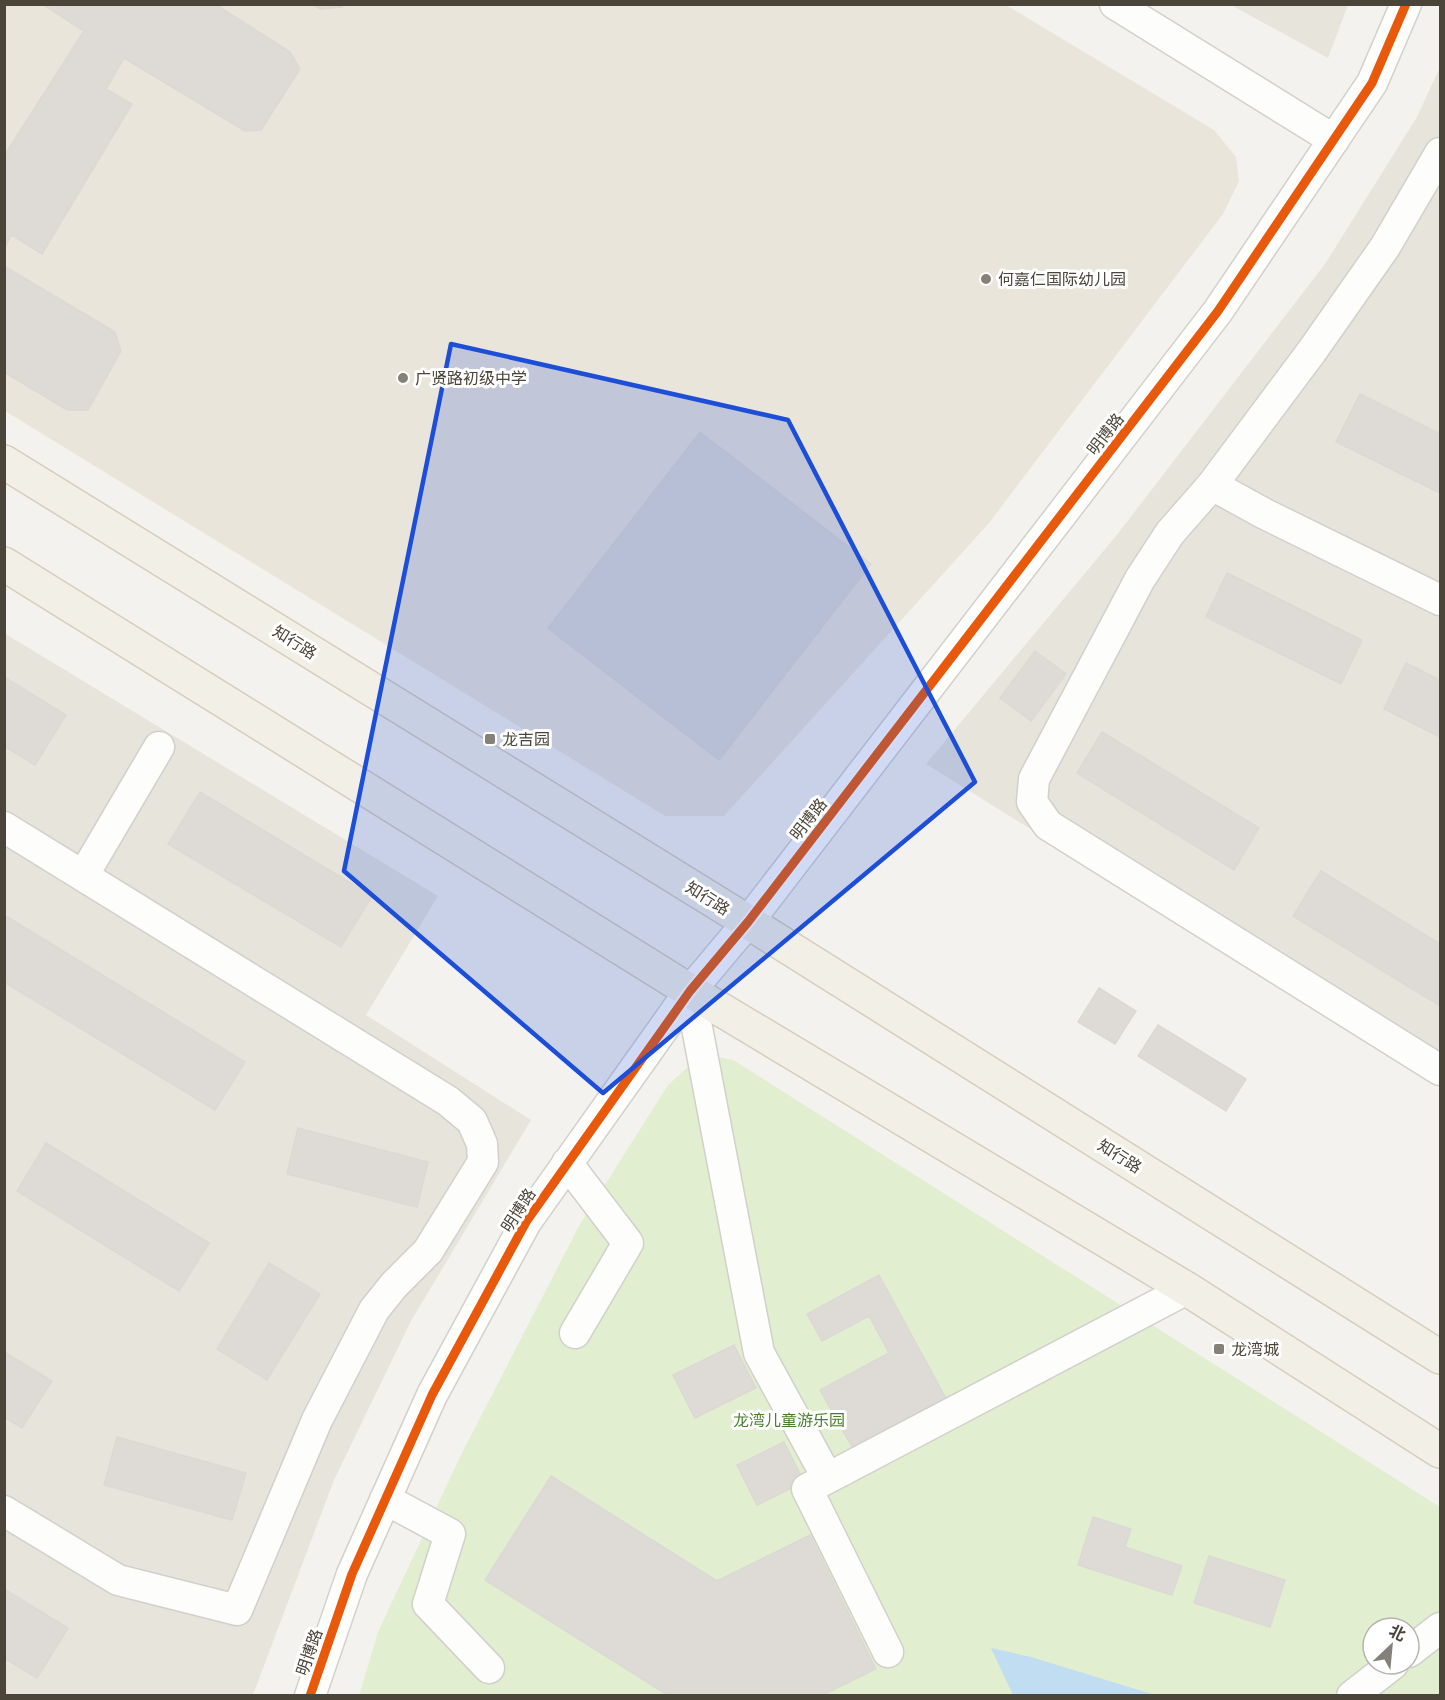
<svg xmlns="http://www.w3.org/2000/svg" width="1445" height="1700" viewBox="0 0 1445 1700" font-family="'Varela Round','Noto Sans SC',sans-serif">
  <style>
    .residential { fill: #e7e4dc }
    .education { fill: #eae5da }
    .green { fill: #e1eecf; fill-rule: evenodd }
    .water { fill: #c0ddf1 }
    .building { fill: #dedbd6; stroke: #dcd9d4; stroke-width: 1.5 }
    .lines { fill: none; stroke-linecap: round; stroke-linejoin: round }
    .minor-casing { stroke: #d2d0cb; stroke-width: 33 }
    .major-casing { stroke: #d6cebb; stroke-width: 36 }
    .minor { stroke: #fdfdfc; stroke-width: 30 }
    .major { stroke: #f2efe6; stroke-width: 33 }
    .cycleway-casing { stroke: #fff; stroke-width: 13 }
    .cycleway { stroke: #e8590c; stroke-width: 9 }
    .marked { fill: #1d4ed8; fill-opacity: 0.2; stroke: #1d4ed8; stroke-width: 4.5; stroke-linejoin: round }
    .poi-dot { fill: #868178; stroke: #fff; stroke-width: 2 }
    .labels { text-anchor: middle; stroke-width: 6; stroke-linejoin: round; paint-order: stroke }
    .poi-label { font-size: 16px; fill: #4b4439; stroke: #fff; text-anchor: start }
    .street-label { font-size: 16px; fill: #4b4439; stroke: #fff }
    .park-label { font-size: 16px; fill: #4a7f2a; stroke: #fff }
  </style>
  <rect width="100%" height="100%" fill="#f4f2ee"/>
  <path class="residential" d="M1231,5L1348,4V5L1328,58Z
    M1440,67V1084L926,764L1116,536L1325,264L1417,117Z
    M4,633L438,896L366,1015L531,1120L411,1321L334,1480L253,1695H5Z"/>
  <path class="education" d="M4,5H1006L1214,130L1236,157L1239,181L1223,214L989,523L724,816H665L5,411Z"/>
  <path class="green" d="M702,1054L733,1060L1440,1507V1695L359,1696L378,1632L460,1457L579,1226L668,1085ZM1373,1628H1409V1664H1373Z"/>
  <path class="water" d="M991,1648L1031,1657L1155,1695H1013Z"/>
  <path class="building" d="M42,4H215L290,52L300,69L261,130L245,131L124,58L106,89L132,104L42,254L12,235L4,248V156L84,31Z
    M312,4H343L342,7L320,9Z
    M4,266L115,332L121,351L88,410H67L4,372Z
    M1360,394L1440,434V493L1336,442Z
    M700,432L871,564L719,760L548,628Z
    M1227,573L1362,640L1341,684L1206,617Z
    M1035,651L1066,674L1031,721L1000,698Z
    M1406,663L1440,680V737L1384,709Z
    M4,677L66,715L35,765L4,746Z
    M1102,732L1259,828L1234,870L1077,773Z
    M200,792L372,896L341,947L168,844Z
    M1321,871L1440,944V1006L1293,916Z
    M4,915L245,1062L215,1110L4,982Z
    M1099,988L1136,1011L1115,1044L1078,1022Z
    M1158,1025L1246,1079L1226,1111L1138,1056Z
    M298,1128L428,1162L417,1207L287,1174Z
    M46,1143L209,1243L179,1291L17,1191Z
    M269,1263L320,1294L267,1380L217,1349Z
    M879,1275L950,1406L857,1456L820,1390L889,1353L869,1316L822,1341L807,1314Z
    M734,1345L756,1388L695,1418L673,1375Z
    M4,1352L52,1381L22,1428L4,1417Z
    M117,1437L246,1473L232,1520L104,1485Z
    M784,1442L804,1482L757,1505L737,1465Z
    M551,1476L717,1581L810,1535L876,1669L821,1696H669L485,1580Z
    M1093,1517L1131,1529L1125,1547L1182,1566L1172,1595L1078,1565Z
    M1209,1556L1285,1580L1270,1627L1194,1603Z
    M4,1589L68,1628L37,1678L4,1658Z"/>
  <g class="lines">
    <defs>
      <path id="minor" d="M1115,4L1334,140
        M1440,153L1385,247L1312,351L1212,485L1170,533L1140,579L1034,779L1032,802L1048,825L1440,1070
        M1212,485L1263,513L1440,600
        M4,827L448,1101L472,1121L482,1144L483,1162L428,1251L394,1285L374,1310L317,1420L237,1610L118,1580L4,1511
        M83,876L159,747
        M690,991L759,1353L827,1477
        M567,1163L628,1243L575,1333
        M385,1499L450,1534L428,1604L489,1668
        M888,1652L807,1489L1187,1289
        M1409,1652L1440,1628
        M310,1696L352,1574L432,1395L526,1222L690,991L748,922L1218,311L1372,83L1406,4
        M1352,1696L1393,1664"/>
      <path id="major" d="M4,462L748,922L1440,1357
        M4,564L690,991L1187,1289L1440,1451"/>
    </defs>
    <use href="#minor" class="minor-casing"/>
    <use href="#major" class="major-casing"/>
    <use href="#minor" class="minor"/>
    <use href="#major" class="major"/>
    <defs>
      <path id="cycleway" d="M310,1696L352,1574L432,1395L526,1222L690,991L748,922L1218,311L1372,83L1406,4"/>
    </defs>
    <use href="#cycleway" class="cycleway-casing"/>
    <use href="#cycleway" class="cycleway"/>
  </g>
  <path class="marked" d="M451,344L788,420L975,782L603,1093L344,871Z"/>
  <g class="poi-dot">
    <circle cx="986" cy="279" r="6"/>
    <circle cx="403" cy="378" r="6"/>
    <rect x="484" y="733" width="12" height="12" rx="3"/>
    <rect x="1213" y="1343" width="12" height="12" rx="3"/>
  </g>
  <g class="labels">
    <g class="poi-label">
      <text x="998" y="285">何嘉仁国际幼儿园</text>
      <text x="415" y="384">广贤路初级中学</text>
      <text x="502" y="745">龙吉园</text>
      <text x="1231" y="1355">龙湾城</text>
    </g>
    <g class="street-label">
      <text transform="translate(1105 434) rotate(-52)" y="6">明博路</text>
      <text transform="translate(295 642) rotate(32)" y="6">知行路</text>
      <text transform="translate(808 819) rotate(-52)" y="6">明博路</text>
      <text transform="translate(708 898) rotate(32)" y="6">知行路</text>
      <text transform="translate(1120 1156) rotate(32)" y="6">知行路</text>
      <text transform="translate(518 1210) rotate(-57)" y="6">明博路</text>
      <text transform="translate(309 1652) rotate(-71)" y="6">明博路</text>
    </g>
    <g class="park-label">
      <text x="789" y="1426">龙湾儿童游乐园</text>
    </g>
  </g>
  <rect width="1445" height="1700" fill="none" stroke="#4b4439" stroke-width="12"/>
  <g transform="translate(1391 1646) rotate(26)"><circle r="28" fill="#ffffff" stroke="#b7b4b0" stroke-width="1.5"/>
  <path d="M0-4.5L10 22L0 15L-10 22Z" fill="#868178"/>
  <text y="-9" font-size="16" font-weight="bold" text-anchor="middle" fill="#4b4439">北</text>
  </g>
</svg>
